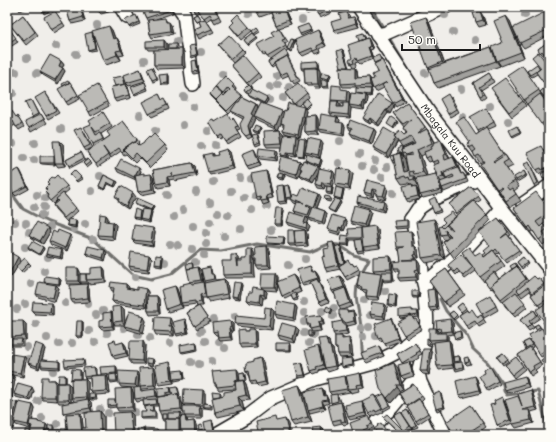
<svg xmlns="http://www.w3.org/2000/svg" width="556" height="442" viewBox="0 0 556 442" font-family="Mali,sans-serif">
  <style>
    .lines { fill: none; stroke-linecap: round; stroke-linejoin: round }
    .stream { stroke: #706f6d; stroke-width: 3 }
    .minor-casing { stroke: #1c1c1c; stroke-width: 16 }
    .minor { stroke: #fdfcf7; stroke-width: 13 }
    .tree { fill: #9e9d9b }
    .wall { fill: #a1a09d; stroke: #1c1c1c; fill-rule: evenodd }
    .shaded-wall { fill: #83827f; stroke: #1c1c1c }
    .building { fill: #bbbab6; stroke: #1c1c1c }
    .labels { text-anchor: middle; stroke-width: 3.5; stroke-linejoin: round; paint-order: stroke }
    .street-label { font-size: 10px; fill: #1c1c1c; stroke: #fdfcf7 }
  </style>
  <rect width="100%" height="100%" fill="#f0eeea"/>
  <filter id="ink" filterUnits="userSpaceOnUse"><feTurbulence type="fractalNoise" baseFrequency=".025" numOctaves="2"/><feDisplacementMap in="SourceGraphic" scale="8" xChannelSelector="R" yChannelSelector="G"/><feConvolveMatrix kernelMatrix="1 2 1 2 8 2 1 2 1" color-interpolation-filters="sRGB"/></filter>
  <g filter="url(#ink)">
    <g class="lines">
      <path class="stream" d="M371,7L384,29
        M388,36L411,74
        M459,162L471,179
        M474,183L482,193
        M7,187L23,209L48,222L93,239L133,275L151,279L171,274L200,250L221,251L257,244L310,252L329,244L339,245L354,255L369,259L362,272
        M515,213L522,224
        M359,279C352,296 360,311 361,328C362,338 361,346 363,356
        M440,299L446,311L467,336L473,349L487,362L503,384L504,391L507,395L523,393
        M528,392L538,391L549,435"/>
      <defs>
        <g id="minor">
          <path d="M121,7L127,17"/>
          <path d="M179,7L184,14L185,22L193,84"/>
          <path id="s1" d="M359,7L429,113L471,167L502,209L549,268"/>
          <path d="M377,35L386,33L445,7"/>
          <path d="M523,204L549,186"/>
          <path d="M425,287C421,276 422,265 420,253C418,242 415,230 411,219C414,216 416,212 418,209C433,195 461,188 479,178"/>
          <path d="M418,373L420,382L445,435"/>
          <path d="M215,435L246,417L271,398L315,379L377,362L395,353L426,329C429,314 422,298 426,283L466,248L502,209"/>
          <path d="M376,435C371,423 385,415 392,407C397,401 416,378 418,372C423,359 424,343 426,329"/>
        </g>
      </defs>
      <use href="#minor" class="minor-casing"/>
      <use href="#minor" class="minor"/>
    </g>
    <g class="tree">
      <circle cx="249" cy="14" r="4"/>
      <circle cx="445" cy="15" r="4"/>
      <circle cx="525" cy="15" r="4"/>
      <circle cx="302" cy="20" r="4"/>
      <circle cx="97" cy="25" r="4"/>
      <circle cx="453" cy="32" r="4"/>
      <circle cx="475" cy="40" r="4"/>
      <circle cx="177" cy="41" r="4"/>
      <circle cx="56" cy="46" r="4"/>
      <circle cx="201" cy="52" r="4"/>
      <circle cx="76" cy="54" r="4"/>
      <circle cx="27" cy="58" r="4"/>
      <circle cx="144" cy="60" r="4"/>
      <circle cx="16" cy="72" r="4"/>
      <circle cx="37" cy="73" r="4"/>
      <circle cx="425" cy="73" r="4"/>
      <circle cx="222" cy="74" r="4"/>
      <circle cx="277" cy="76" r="4"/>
      <circle cx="278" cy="85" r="4"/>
      <circle cx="270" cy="87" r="4"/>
      <circle cx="289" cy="87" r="4"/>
      <circle cx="461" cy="89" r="4"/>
      <circle cx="13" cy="93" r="4"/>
      <circle cx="184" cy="97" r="4"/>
      <circle cx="283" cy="98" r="4"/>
      <circle cx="269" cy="100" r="4"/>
      <circle cx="490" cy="106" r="4"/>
      <circle cx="193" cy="107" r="4"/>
      <circle cx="140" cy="115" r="4"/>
      <circle cx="463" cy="117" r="4"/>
      <circle cx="508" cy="121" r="4"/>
      <circle cx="183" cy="125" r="4"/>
      <circle cx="61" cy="129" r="4"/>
      <circle cx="155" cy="131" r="4"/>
      <circle cx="208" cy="131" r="4"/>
      <circle cx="340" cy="141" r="4"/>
      <circle cx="35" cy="143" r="4"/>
      <circle cx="13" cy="144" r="4"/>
      <circle cx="215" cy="145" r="4"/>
      <circle cx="201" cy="146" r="4"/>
      <circle cx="360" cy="154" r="4"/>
      <circle cx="24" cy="158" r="4"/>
      <circle cx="34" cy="160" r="4"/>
      <circle cx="375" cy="161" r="4"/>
      <circle cx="339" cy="163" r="4"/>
      <circle cx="362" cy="166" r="4"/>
      <circle cx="387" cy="167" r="4"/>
      <circle cx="374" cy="170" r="4"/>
      <circle cx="100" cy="176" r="4"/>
      <circle cx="382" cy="177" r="4"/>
      <circle cx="240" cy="178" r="4"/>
      <circle cx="251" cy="179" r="4"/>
      <circle cx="213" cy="182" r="4"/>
      <circle cx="92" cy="191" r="4"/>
      <circle cx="231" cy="191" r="4"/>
      <circle cx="196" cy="192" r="4"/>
      <circle cx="393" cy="193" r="4"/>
      <circle cx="37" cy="195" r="4"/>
      <circle cx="167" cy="195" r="4"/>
      <circle cx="255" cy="196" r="4"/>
      <circle cx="45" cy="198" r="4"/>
      <circle cx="244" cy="198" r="4"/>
      <circle cx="210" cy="202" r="4"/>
      <circle cx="267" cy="206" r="4"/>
      <circle cx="34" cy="207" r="4"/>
      <circle cx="44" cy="207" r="4"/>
      <circle cx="183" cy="210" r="4"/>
      <circle cx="252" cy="210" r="4"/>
      <circle cx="218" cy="213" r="4"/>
      <circle cx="42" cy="215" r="4"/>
      <circle cx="228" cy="215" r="4"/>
      <circle cx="174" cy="217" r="4"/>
      <circle cx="15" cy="222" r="4"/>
      <circle cx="210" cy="222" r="4"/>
      <circle cx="26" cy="223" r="4"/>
      <circle cx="85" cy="224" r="4"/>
      <circle cx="193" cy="226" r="4"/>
      <circle cx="50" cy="227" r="4"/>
      <circle cx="74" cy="229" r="4"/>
      <circle cx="241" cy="229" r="4"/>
      <circle cx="271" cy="230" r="4"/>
      <circle cx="29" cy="232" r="4"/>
      <circle cx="206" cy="233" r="4"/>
      <circle cx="224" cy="236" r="4"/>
      <circle cx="93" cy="239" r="4"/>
      <circle cx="170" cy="244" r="4"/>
      <circle cx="206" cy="244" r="4"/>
      <circle cx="178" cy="245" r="4"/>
      <circle cx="25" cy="247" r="4"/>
      <circle cx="192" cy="249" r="4"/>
      <circle cx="204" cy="255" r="4"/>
      <circle cx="48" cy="257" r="4"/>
      <circle cx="305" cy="259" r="4"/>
      <circle cx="165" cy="262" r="4"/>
      <circle cx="195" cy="262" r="4"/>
      <circle cx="288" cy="265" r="4"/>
      <circle cx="44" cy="271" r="4"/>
      <circle cx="135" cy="277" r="4"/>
      <circle cx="31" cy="284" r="4"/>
      <circle cx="385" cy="291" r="4"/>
      <circle cx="364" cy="300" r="4"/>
      <circle cx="304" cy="302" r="4"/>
      <circle cx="65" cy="303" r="4"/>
      <circle cx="25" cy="304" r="4"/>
      <circle cx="88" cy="304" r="4"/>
      <circle cx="334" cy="308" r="4"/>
      <circle cx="17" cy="309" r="4"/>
      <circle cx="103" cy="311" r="4"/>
      <circle cx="322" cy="311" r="4"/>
      <circle cx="304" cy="313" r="4"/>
      <circle cx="96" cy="315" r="4"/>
      <circle cx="370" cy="315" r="4"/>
      <circle cx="235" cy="316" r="4"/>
      <circle cx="333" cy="316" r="4"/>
      <circle cx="213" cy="320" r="4"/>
      <circle cx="304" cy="322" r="4"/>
      <circle cx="36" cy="324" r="4"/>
      <circle cx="369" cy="327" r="4"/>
      <circle cx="124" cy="328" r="4"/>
      <circle cx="361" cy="328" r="4"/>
      <circle cx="89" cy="331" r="4"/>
      <circle cx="201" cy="331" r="4"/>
      <circle cx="107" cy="333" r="4"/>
      <circle cx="304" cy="333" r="4"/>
      <circle cx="138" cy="335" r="4"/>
      <circle cx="314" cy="335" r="4"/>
      <circle cx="376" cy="336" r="4"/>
      <circle cx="363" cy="337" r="4"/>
      <circle cx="47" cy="338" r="4"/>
      <circle cx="150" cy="338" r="4"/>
      <circle cx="205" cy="341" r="4"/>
      <circle cx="95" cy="342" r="4"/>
      <circle cx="219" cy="342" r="4"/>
      <circle cx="72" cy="343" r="4"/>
      <circle cx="170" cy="343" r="4"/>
      <circle cx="309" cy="343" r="4"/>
      <circle cx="59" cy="344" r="4"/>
      <circle cx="27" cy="347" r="4"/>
      <circle cx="225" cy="348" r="4"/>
      <circle cx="28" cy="359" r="4"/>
      <circle cx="212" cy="361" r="4"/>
      <circle cx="191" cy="362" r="4"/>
      <circle cx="199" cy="364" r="4"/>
      <circle cx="53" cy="371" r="4"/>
      <circle cx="38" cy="401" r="4"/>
      <circle cx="100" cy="409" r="4"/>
      <circle cx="135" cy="412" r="4"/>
      <circle cx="108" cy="413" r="4"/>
      <circle cx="42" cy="418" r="4"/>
      <circle cx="57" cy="424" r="4"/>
    </g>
    <path class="wall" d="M17,7H27V8L20,11Z
      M53,7L54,9L44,14L43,12Z
      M66,7H81L85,21L72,24L70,21Z
      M97,7H115L116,10L101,14L98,11Z
      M125,7H135L127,11Z
      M141,7H170L173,13L156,19L167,21V22L171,25L173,34L152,38L150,34L148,22L146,18Z
      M191,7H214L221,20L215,23L212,18L207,21L214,32L199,39L197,35L201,26L199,21L197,23L193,16L197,14L201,20L205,19L199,12L196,14Z
      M255,7H279L280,9L283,7L285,11L291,24L279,28L288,42L285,44L287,49L294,40L295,41L292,52L288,50L286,51L289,57H288L300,81L294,84L289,75L282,78L275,66L272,68L268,62L270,60L266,55L264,56L262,53L278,28L276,25L271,13L260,17L257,12Z
      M295,7H302L296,9Z
      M303,7H328L331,13L320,18L316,10L307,14Z
      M336,7H347L348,9L339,13Z
      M505,7H512L507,9Z
      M549,10V35L524,48L520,43Z
      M55,11L65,26L54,33L51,30Z
      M346,12L349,15L350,18L354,17L356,20L359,27L336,33L334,30Z
      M23,15L38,35L26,45L10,25Z
      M483,16L486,25L479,27L476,22Z
      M137,17L140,24L130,28L129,27Z
      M426,17L429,22L444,63L491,47L493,50L502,43L501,38L510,21L524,57L501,66L498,62L500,66L438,88L434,83L430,70L428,68Z
      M230,26L249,27L252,31L241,40Z
      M309,26L312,31L301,36L300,34Z
      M8,27L18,42L7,49V28Z
      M257,27L260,32L255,35L258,39L249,46L244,40L253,33Z
      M112,30L115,38H117L120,43L124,55L119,56L121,60L106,65L103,60Z
      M318,30L320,33L326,46L320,49L321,52L316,54L314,51L303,56L300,53Z
      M93,34L96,50L90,51L88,50Z
      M364,34L366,39L368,38L370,42L373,49L370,50L373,58L380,57L405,101L396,107L384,88L376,92L372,85V89H365L372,91L371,97L367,96L368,98L367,105H365L364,110L351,108L350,118L337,117L340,120L339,122L345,126L344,136L321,132L319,129L332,116L330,113L331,101V100L343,89L350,93L349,103L356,93L357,88L356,87H343L341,84V67L344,51L348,67L353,68L351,64L352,58L359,41ZM373,59L378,72L374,79L371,80L369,77L358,78L357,71L355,68H354L356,66L355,63L358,62L360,64ZM340,104H343V107H340Z
      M549,41L546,56L544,57L538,49Z
      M167,44V50H169L168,49L176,44L177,46V49H182L184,52L185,68L157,69L154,65V50H148L146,47Z
      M195,45L196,47L198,56L192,58L191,56Z
      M218,45L242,49L245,52L233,63Z
      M61,61L64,65L62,68L65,71L58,84L43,75L40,72Z
      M318,61L319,63L320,69H319L320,71V88H314L312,86H307L305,83L304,70H302L301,68Z
      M197,62L199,73L194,74L193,72Z
      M231,65L258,73L261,77L250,86L252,89L251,90L268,100L265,105L282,111L283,112L294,105L285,93H307L309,97L307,99L311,104L306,109L301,103L298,106L306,111L305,116L316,115L318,119V135H308L305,132V117L300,137L297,136L299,139L307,141L305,149L323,144L320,158L316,157L321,159L322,161L320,167H318L319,168L335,174L332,187L333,188L332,195L327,194L326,192L327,186H325L324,189L318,188L316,184L318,172L313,182L302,177L299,174L301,170V169L298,178L284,173L285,175L283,180L278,179L276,177L280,172L278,169L282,156L281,155L282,147H267L265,144L277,130L257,121L255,119L250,129L252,137L248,139L242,132L243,119L234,114L232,111L229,114L211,96L210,94L217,90L215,87L236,88L235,90L242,97L256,104L258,107L254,116L255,117L264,104L250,97L248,95L251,91L248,94L244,89L248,85ZM281,123L284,127L283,130L285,133L291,135L284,138L283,133L280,130H278ZM297,151L296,155L298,156L304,157L305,153L307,155L305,160L302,163L300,161L289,158V155L296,156Z
      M522,65L540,92L549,84V103L540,92L542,95V96L549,106V124L544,127L528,105H527L524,100Z
      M549,66V83L546,85L537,74L532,77L527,71Z
      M152,67L158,80L153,82L152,80Z
      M142,73L145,81L129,86L126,83Z
      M489,73L494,82L481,90L486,97L482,100L473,83Z
      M168,74L169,76V85H162L161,84Z
      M330,74L331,75L329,81L328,80L329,88H323L322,87L325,80L322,79L320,77Z
      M7,77L13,84L7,89Z
      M124,77L125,84L128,87L131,98L116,102L114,99L115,86Z
      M145,82L148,90L135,95L134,94Z
      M69,83L73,86L80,99L68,105L66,102Z
      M97,85L109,106L91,116L89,112Z
      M45,92L59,113L48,119L46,116Z
      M494,93L523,101L526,106L512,117Z
      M159,94L162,100L166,102L169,109L152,117L149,114Z
      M451,97L459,112L450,117L448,114Z
      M31,100L39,115L41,114L47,123L31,132L29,128L33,118L32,117Z
      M407,102L432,136L435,142L444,145L449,158L456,161L461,174L463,173L466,177L468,182L444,192L442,188L443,193L423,198L420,195L418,186L414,187L412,184H410L409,183L402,184L398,178L395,162L393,163L392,161L403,149L398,142L388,158L375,150L373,147L396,135H404L406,133L403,128L404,127L393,113ZM425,154L426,158L429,162L432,161L434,164L436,174L427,176L421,156ZM404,158L405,160L408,171H407Z
      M394,106L390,114L388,113L379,126L372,122L370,124L365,121L363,118Z
      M103,112L112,127L101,134L104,140L110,136L123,121L139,142L138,143L139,144L138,145L139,146L165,145L168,150L150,168L140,158L135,163L126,154L124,155L121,151L111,158L105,151L110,159L98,167L87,152L92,148L86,151L84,148L83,130L93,148L94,147L93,144L91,124Z
      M489,112L496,126L487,130L504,155H505L513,166L507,169L519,187L514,191L521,201L510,207L497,189L483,161L480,163L467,144L470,142L476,135L479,133L478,131Z
      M17,116L24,127L19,130L15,125L10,128L7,124Z
      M233,118L240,129L237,130L241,137L228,145L224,138L221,140L218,137L215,122L231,120Z
      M348,126L374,129L376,132L372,144L353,137L350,133L351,130H350Z
      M517,126L521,133L513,137L512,136Z
      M260,127L261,128L259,134L254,132L253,130Z
      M258,135L261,144L256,146L255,144Z
      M63,144L65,166L58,167L55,163V159V165L42,164L40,163L55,157Z
      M254,149L256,153L261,166L249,170L247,167Z
      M544,149L547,156L549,153V178L545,181L541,174L544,172L543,171L539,174L536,170Z
      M276,150L278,153L277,161L260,159L258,155Z
      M81,152L85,160L70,168L66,160Z
      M230,152L234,169L210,175L208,172L212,153L214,156Z
      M88,159L92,164L87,168L83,163Z
      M192,163L195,166L197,176L175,181L174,179L169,180L170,186L158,188L156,184L153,170Z
      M530,164L540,185L535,187L534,185Z
      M116,168L141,171L140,174L145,175L153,177L156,192L141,195L138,192L136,180L118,172Z
      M19,169L21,172L29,189L16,196L13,193Z
      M350,170L353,174L350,190L338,188L344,190L342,200L336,199L341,203L335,213L329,210L328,209L335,198L334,197L337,188L335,184Z
      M266,171L268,174L273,198L268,199L269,203L263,205L261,200L258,201L256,198Z
      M524,171L527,176L517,182L516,180Z
      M71,175L81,177L82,179L77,182Z
      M104,175L118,182L115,187L108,184L105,190L100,188L99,186Z
      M54,178L67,186L69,190L64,194L78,211L69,219L77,222L76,228L68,226L67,225L68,220L67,222L55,209L53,205L58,201L57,200L53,204L47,197L48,196L45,192L47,191L45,188L49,184L47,182Z
      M367,180L388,189L385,200L378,198L376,195V193L374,192L373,197L366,195L364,192Z
      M283,185L284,187L287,203L280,204L278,202Z
      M289,185L290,187L292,197L299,196L321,197L317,208L325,211L327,214L324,225L311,221L309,218L307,217L309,220L307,224L310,227L308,231H305L307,234L308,246L297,247L296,245V246H290L288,244L295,231L305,230L289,225L287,222L296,213L294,211L297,204L294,203L291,199H292H288L286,198Z
      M414,187L418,190L420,199L408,202L406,199Z
      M471,187L481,200L476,203L487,215L491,220L454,258L443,242L447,239L444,240L441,235V226L457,215L449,204Z
      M115,196L136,197L128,209L120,204L118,201V200Z
      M331,198L330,202L326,201L324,199Z
      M436,199L441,212L435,214L434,213Z
      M357,202L386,205L384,212L359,205Z
      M135,203L154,206L152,211H151L152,212L150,223L141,221L140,219V220L135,219L133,217L140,211L141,212L149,210L136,205Z
      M514,208L549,209V220L543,224L549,233V235L546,237L549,240L543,245L533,231L531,232Z
      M369,209L371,212L367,227L378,230L380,248L365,250L363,247L364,252L358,253L357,251L355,240H350L349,246L342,245L341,244L349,236L361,228H365L352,224L350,221Z
      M284,210L282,226H276L274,224Z
      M106,215L108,218V221L116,225L114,240L100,238L98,235Z
      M498,218L511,235L509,236L521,253L507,263L499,253L496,254L505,266L495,273L499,279L512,269L515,263L528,281L537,279L539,278L545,285H549V338L540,307L531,295L532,294L530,291L522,297L519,293L517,294L527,307L515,317L505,306L503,302L492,288L491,289L485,281L484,282L462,252L484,257L490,247Z
      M434,219L437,224L445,259L426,263L422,258Z
      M407,220L408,221V228L396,229L395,227Z
      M347,223L344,231L342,230L340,235L330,232L327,229Z
      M411,231L413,234L414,246H415L418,249L419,258H416V260L420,264V273H418V280L400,281L398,278L399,274V271H396L394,268L401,261L400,251H399L397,247Z
      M50,232L43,244L32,238L29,235Z
      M155,232L153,246L135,243L132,240Z
      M57,233L70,235L72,238L67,251L51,245L49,241Z
      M284,237L285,238L284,245L268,244L267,243Z
      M335,245V247H342L345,262L351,264L352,263L354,266L360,270L375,272L373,270L390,256L392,259L393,272V274L394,281L384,282L383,280L379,300H368L366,296V293L364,292L362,290L359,289L357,286L359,274L347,280L340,269L327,272L325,268V256L329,248Z
      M28,247H43L44,249L40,255L29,249Z
      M252,249L254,253V256L269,250L271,268L259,269L256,265V262L254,259L255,278H225L223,275L231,261L239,258V261H242L247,259Z
      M63,252L62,259L47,256L46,254Z
      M86,253H107L105,261L89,256Z
      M7,255L21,261L19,263H29L31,265L22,273L17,267L11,277L7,275Z
      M523,257L528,264L522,269L517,262Z
      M152,258L149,272L131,270L129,266Z
      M163,258L162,267L156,266L155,264Z
      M192,263L193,265V268L201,270L203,283L204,284V281L211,269L212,274L214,275L215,280L224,279L227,282L229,298L209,302L206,298H202L203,306H199L210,322L197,329L187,313L198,306L197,307L196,304L183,306L181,304L183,308L168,312L166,309L175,286L177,289L180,300L184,285L190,283V282Z
      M448,265L473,267L476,271L465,279L459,272L456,275Z
      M310,266L313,271L315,270L318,274L320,281L319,282L329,302L322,305L319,302L311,284L303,286L301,283Z
      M103,267L105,270L106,282L89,284L88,282V284H82L80,283L81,284H68L66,281L78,268L80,272V274H91Z
      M446,269L465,295L448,307L429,281Z
      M278,277V282L296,278L301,292L296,294L298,300L294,301L291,296L285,299L282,296L278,285L277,291L265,290L267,292L266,298H263L262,305L250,303L247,300L252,292L263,289L261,287Z
      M343,279L353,306L342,310L355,314L356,324L348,326L342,321L339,315L341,310L339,307L335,294H334L332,291Z
      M61,280L60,285H56L59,288L55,302L38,297L36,294L45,283L44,282Z
      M87,284L89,288L90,302L73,303L71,300Z
      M126,284L129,287L128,288L137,290L146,289L148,292V296H157L159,299L160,314L150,315L148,311L147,301L146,308L115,304L112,301L114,291H112L110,287Z
      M242,285L240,299L233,298L232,296Z
      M434,289L436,292L438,310L431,311L429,308Z
      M420,293L419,298H413L412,296Z
      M396,295L397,296L396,308L389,307L388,305Z
      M492,298L498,310L484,318L482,314Z
      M462,303L468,312L478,318L481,315L486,323L479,327L477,324L469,330L459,315L462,313L457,307Z
      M385,304L387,307L385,319L372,318L370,314Z
      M295,305L297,308L295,321L277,318L275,314Z
      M53,306V315L35,314L32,311Z
      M271,308L274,311L272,330L237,326L235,323L264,318Z
      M124,309L125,325H115L114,323V329L102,330L99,327L113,315Z
      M413,310V311L418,312L419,317L413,318L414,320L418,322L422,329L407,338L404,335L405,318L401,319L399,317Z
      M534,310L540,318L531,324L534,328L529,331L520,320Z
      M453,311L458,317L454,320L449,314Z
      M143,317L146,321L143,334L127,329L124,326Z
      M323,318L324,325H320L321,331L312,332L310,328H309L307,324Z
      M391,318L393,322L400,341L386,346L383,340L380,341L378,338Z
      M23,321L26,324V340H22L23,341V346H12L11,344L13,339L12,337Z
      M186,321L189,333L177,336L176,334Z
      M83,322V337L78,338L76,336Z
      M172,322V326L174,329V336L156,335L154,331Z
      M453,323L454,333L460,331L461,333L462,339L456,340L455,339L454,334L448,335V340L451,343L453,357L459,356L460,357L461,362L463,364L464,369L456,371L455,369L453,358L454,368L439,370L437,366L434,343H431L432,346L428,345L427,344L429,339L438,331V333H441L437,329Z
      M233,324V331H231L232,340L220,341L218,338L217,335H216L213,332Z
      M344,324L347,327L348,334L339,336L351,341L353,357L340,358L338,354V351L335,348V336L333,333Z
      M538,324L544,332L548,339L549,338V351H548L549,353L541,357L530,340H531L537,331L534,326Z
      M296,327L299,330L295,343L280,339L278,335Z
      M254,329L256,332L257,347L241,348L239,344L245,331H248Z
      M313,333L312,337H309L308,336Z
      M529,340L533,347L531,348L542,365L535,370L537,372L531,376L518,355L526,350L523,343Z
      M329,341L330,346L333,349L337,369L328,372L325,368Z
      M123,342L126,346L128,356L115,359L113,356L118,344Z
      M196,342L197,343L198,350L183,353L181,352Z
      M290,343L291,345V351H277L276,350Z
      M415,343L422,354L418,356L419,358L410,363L411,365L414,376L404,379L401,376L403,363L397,354Z
      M145,345L144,364H132L129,360Z
      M379,346L381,349L384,356L367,363L364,360Z
      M45,349L42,360L60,362V369L42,368L41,366V361L39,369L31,366L28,363Z
      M320,349L325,368L319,370V372L314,374L311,371Z
      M432,353L429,375L423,374L420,371Z
      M503,353L509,361L503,365L497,357Z
      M24,356L26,359L23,377L7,374V358L10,359Z
      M516,357L525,369L514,378L508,370L509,369Z
      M260,358L263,362L267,385L258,387L256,385H252L250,382L248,375L246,372V366Z
      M352,358L353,359L354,366L343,368L342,367Z
      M83,359L84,360L85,366L66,368L65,366Z
      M469,359L471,364L467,365L465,363Z
      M154,361L153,366L147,365L146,363Z
      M302,363L303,364L306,377L299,378L298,376Z
      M116,366L117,368V375H116L117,376L118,382L111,383L110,381L109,375H107L108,378L110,394L96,395L97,400H91L89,399L93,394L91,392L90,378L86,379L84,377L94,367L96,369V375H101V374Z
      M172,366L174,383L160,385L158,382Z
      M153,367L155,370L157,388L143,389L140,386Z
      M398,368L403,389L400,390V392L413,384L424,399L421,402L430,416L418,424L407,407H408L399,394L391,403L386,397L391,407L384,411L383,410L384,412L378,415L377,414L372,417L369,414L374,395L377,398L384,394Z
      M492,370L500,384L488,391L486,388L485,373Z
      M184,371L185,379L175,381L174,379Z
      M81,372V379H85L88,382V399L91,402L92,412L100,411L104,416V435H25L31,431V427L30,429L16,425L15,423L13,429L8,428L7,427L8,416H7V400L18,404L33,405L35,409L32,420L38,421L40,423L48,427H55V430H60L61,433L66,429L67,431L66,416L63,413L64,403H59L57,400V401L43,400L41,397L50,380H55L57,383H58L65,375L66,377V383H68L71,386V402L74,401L72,398ZM88,412L86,428H83L82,416L80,414Z
      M239,372V374L244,373L245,374L246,381L244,382L246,385L250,400L242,401L244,411L218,417L215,412L220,392L221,393V396L236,390V389L219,390L214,383Z
      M360,373L362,376L364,387L358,388L359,391L351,393L349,390L350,392L334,395L338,396L340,402L343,405L348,424L344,425L342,423L334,425L332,421V404L331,403L332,395L329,392L345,376L347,378Z
      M7,375H13L15,379L12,398L7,397Z
      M139,375L138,387H140L143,391L157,393V397L170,387L171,388L172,394L167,395H173L177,387L178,388L180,395H179L181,397V401L182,403L183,407L185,406L183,404L205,393V403L211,404L212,405V409L205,408V407V408H201L202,409V419H187L188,422L194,421L196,425L197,435H165V421H163L162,419L161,415L159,411L158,399L157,400L158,406H153L154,411L156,413V419H142L141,418L146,412L145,407L144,406L143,401L137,402L135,399L134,388L121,387L119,384ZM183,412L185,416L182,417V414L181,413H179Z
      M477,379L481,393L462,398L459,395Z
      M527,379L529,387L507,393L505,390Z
      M299,385L302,390L306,404L322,388L324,391L325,396L328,399L329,403L324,405L326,409L310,413L308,410L312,422L294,426L291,422Z
      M131,388L133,392L134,411H118L116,407L109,408L108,406L115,400L116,401Z
      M531,390L533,394L538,410L531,412L534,423L516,428L513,424L520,399Z
      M34,391L31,401L16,397L14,394Z
      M440,392L441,394L445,408L437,411L436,409Z
      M502,397L504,401L513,423L500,428L497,425L495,404Z
      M362,401L367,416L350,420L348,417Z
      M471,405L486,427L475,435H455Z
      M407,410L418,427L413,429L402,413Z
      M130,412L133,415L134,435H116L114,433Z
      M401,412L413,430L406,434L404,431Z
      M383,417L402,429L403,431L400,434Z
      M371,420L374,428L369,429L370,432L365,433L366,435H354Z
      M213,422L215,432L207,434L206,433Z"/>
    <path class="shaded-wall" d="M80,7H81L85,21L83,17Z
      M283,7L285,11L291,24L288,20Z
      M480,11L483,16L486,25L483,20Z
      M506,16L510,21L524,57L521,52Z
      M354,17L356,20L359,27L356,23Z
      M426,17L429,22L446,67L442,62Z
      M169,22L171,25L173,34L170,31Z
      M109,26L112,30L117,44L113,39Z
      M318,30L320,33L326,46L323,43Z
      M92,32L93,34L96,50L95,48Z
      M117,38L120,43L124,55L121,50Z
      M368,38L370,42L373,49L370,46Z
      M164,40L167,44V51L164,47Z
      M294,40L295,41L292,52L290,50Z
      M195,45L196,47L198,56L197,55Z
      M368,47L370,50L373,59L371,56Z
      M491,47L494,52L500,66L496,61Z
      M182,49L184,52L185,68L182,65Z
      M342,49L344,51L349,68L348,67Z
      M116,51L119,56L121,60L117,55Z
      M196,60L197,62L199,73L198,71Z
      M382,60L384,63L405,101L402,98Z
      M61,61L64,65L61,69L59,66Z
      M318,61L319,63L320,69L318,68Z
      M317,67L320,71V88L318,85Z
      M63,68L65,71L58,84L55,80Z
      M355,68L357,71L358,81L355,78Z
      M140,69L142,73L145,81L143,78Z
      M168,74L169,76V85L168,83Z
      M330,74L331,75L329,81L328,79Z
      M369,77L371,81L372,89L370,85Z
      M126,84L128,87L131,98L129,95Z
      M234,85L236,88L235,90L232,87Z
      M371,89L372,91L371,97L370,95Z
      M347,90L350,93L349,103V105L351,108L350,118L348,115V105L346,101Z
      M366,95L368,98L367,105L365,102Z
      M267,98L268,100L265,105L264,103Z
      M338,101L340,105V110L337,107Z
      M363,101L365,105L364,110L362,107Z
      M392,103L394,106L390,114L387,110Z
      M256,104L258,107L254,116L255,119L250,129L252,137L250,134L248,126L251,114Z
      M304,107L306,111L300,137L298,134Z
      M386,110L388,113L379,126L377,123Z
      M282,111L285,114L278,130L275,127Z
      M316,115L318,119V135L316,131Z
      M337,117L340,120L339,125L336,122Z
      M370,118L372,122L370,124L368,121Z
      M397,121L398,123L394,129L393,128Z
      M343,123L345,126L344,136L342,133Z
      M260,127L261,128L259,134L258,132Z
      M374,129L376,132L372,144L369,141Z
      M427,129L432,136L436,145L431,138Z
      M280,130L283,133L285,147L282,143Z
      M296,135L299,139L296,156L294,153Z
      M397,136L399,139L388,158L386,154Z
      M305,139L307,141L304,157L303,156Z
      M441,140L444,145L450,159L446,154Z
      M60,141L63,144L65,166L63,163Z
      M321,141L323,144L320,158L318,155Z
      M227,149L230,152L234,169L232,166Z
      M254,149L256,153L261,166L259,163Z
      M276,150L278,153L277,161L275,158Z
      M417,150L421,156L428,179L423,172Z
      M287,152L289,155V159L287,156Z
      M400,153L405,159L409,178L404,172Z
      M54,156L55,158V165L54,163Z
      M453,157L456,161L463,178L457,166Z
      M321,159L322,161L320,167L319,165Z
      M300,161L302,164L300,168L301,169L298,178L296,174Z
      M192,163L195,166L197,176L195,173Z
      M318,166L320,169L313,182L310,179Z
      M139,168L141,171L136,180L134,177Z
      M19,169L21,172L29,189L27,186Z
      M350,170L353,174L350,190L348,186Z
      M266,171L268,174L273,198L271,194Z
      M333,171L335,174L332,187L333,188L332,195L331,193L332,187L330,184Z
      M442,172L445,177L447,181L443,176Z
      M283,173L285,175L283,180L282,178Z
      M151,174L153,177L156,192L153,189Z
      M436,174L440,180L443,193L441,190Z
      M414,176L418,182L419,186L414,179Z
      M167,177L169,180L170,186L167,182Z
      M116,181L118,182L115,187L114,186Z
      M107,182L108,184L105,190L104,189Z
      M322,182L325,186L324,189L321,186Z
      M283,185L284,187L287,203L285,201Z
      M289,185L290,187L293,198L292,197Z
      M386,185L388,189L385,200L383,196Z
      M416,186L418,190L420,199L418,196Z
      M343,189L344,190L342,200L341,199Z
      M372,189L374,192L373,197L371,194Z
      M133,193L136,197L128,209L126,206Z
      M319,194L321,197L316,210L314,207Z
      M266,196L268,199L269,203L267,200Z
      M340,201L341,203L335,213L334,212Z
      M384,201L386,205L384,212L382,209Z
      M153,205L154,206L152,211L151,210Z
      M311,207L313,210L311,218L308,215Z
      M282,208L284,210L282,226L281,224Z
      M369,209L371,212L366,228L364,225Z
      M151,210L152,212L150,223L149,221Z
      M140,211L142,212L140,220L139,218Z
      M325,211L327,214L324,225L322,222Z
      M9,214L11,217L7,223V216Z
      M106,215L108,218L107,224L105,221Z
      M306,217L309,220L307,224L310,227L308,231L306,228L304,223Z
      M345,219L347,223L344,231L342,228Z
      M434,219L437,224L445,259L441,255Z
      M76,220L77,222L76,228L75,226Z
      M113,222L116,225L114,240L112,236Z
      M375,226L378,230L380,248L378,245Z
      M339,227L342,230L340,235L338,232Z
      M48,228L50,232L43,244L40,241Z
      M153,228L155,232L153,246L151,242Z
      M305,230L307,234L308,246L306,243Z
      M445,230L449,235V239L446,234Z
      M411,231L413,234L415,250L412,246Z
      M70,235L72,238L67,251L65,248Z
      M284,237L285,238L284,245L283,244Z
      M348,238L350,240L349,246L348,244Z
      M8,242L11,246L7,254V245Z
      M333,242L335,245L340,269L338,265Z
      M340,245L342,247L345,264L344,263Z
      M267,246L269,250L271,268L268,265Z
      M415,246L418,249L419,258L416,254Z
      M43,247L44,249L40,255L39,254Z
      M252,249L254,253L255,278L252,274Z
      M62,250L63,252L62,259L60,257Z
      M105,250L107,253L105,261L103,258Z
      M149,255L152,258L149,272L147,269Z
      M236,255L239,258L240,271L238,267Z
      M414,255L416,258L417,263L414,259Z
      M162,256L163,258L162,267L161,265Z
      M390,256L392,259L393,272L391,269Z
      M18,257L21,261L11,277L9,274Z
      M417,260L420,264V273L418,269Z
      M103,267L105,270L106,282L104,279Z
      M198,267L201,270L203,283L205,286L207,298L205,294L203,283L201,280Z
      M78,268L80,272L81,284L78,281Z
      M315,270L318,274L320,281L318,278Z
      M415,270L418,273V280L416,277Z
      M392,272L393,274L394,281L392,280Z
      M276,273L278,277L277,291L275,287Z
      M381,273L383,276L379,300L377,297Z
      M293,275L296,278L301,292L299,288Z
      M340,276L343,279L353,306L350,303L346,289L344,287Z
      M59,278L61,280L60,285L59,284Z
      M224,279L227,282L229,298L227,294Z
      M317,279L319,282L329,302L326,299Z
      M241,283L242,285L240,299L238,297Z
      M87,284L89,288L90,302L88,298Z
      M126,284L129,287L128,291L126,288Z
      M56,285L59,288L55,302L53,298Z
      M175,286L177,289L183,308L180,304Z
      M146,289L148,292L146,308L144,305Z
      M264,289L267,292L266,298L264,295Z
      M434,289L436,292L438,310L436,307Z
      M418,291L420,293L419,298L418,297Z
      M260,294L263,298L262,305L259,302Z
      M200,295L202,298L203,306L201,302Z
      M396,295L397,296L396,308L395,306Z
      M157,296L159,299L160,314L158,311Z
      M51,303L53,306V315L50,312Z
      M385,304L387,307L385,319L383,316Z
      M295,305L297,308L295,321L293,318Z
      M121,306L124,309L125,325L122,321Z
      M271,308L274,311L272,330L269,326Z
      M332,309L333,310L331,314L330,313Z
      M353,311L355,314L356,324L354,321Z
      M111,312L113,315L114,329L112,326Z
      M321,315L323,318L324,325L322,321Z
      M144,317L146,321L143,334L140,330Z
      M170,318L172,322L171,329L169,326Z
      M391,318L393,322L400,341L398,338Z
      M185,319L186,321L189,333L187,332Z
      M450,319L453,323L454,334L452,331Z
      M23,321L26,324V340L24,336Z
      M82,321L83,322V337L82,336Z
      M230,321L233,324V331L231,327Z
      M318,322L320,325L321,331L319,327Z
      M345,324L347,327L348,334L346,331Z
      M172,326L174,329V336L171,332Z
      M296,327L299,330L295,343L293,339Z
      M229,328L231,331L232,340L230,337Z
      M436,328L438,331V337L436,333Z
      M254,329L256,332L257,347L255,344Z
      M446,333L448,336V342L446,339Z
      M326,338L329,341L331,350L328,346Z
      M349,338L351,341L353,357L350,354Z
      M449,340L451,343L454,368L452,365Z
      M143,341L145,345L144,364L142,361Z
      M123,342L126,346L128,356L126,353Z
      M290,343L291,345V351L290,350Z
      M43,346L45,349L39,369L37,366Z
      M318,346L320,349L325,368L323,365Z
      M330,346L333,349L337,369L335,366Z
      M379,346L381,349L384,356L382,353Z
      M430,349L432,353L429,375L427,371Z
      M24,356L26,359L23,377L20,373Z
      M260,358L263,362L267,385L265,382Z
      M153,359L154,361L153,366L152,364Z
      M59,361L60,362V369L59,367Z
      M170,362L172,366L174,383L172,380Z
      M409,362L411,365L414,376L412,372Z
      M302,363L303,364L306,377L305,375Z
      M394,363L398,368L403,389L400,385Z
      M116,366L117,368V375L116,373Z
      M153,367L155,370L157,388L154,385Z
      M237,369L239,372L240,384L238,380Z
      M80,370L81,372V382L79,381Z
      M183,370L184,371L185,379L184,378Z
      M137,372L139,375L138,388L135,385Z
      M360,373L362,376L364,387L362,384Z
      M13,375L15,379L12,398L10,394Z
      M65,375L66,377V385L65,383Z
      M106,375L108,378L110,394L107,391Z
      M345,376L347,379L350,392L347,389Z
      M475,376L477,379L481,393L479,390Z
      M525,376L527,379L529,387L527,383Z
      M85,379L88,382V399L91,402L92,412L90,408L88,401L86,397Z
      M55,380L58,383L57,401L55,397Z
      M243,380L246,385L250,400L246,395Z
      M68,383L71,386V403L68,400Z
      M299,385L302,390L312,422L308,417Z
      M396,385L400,392L391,403L387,398Z
      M32,387L34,391L31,401L28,398Z
      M131,388L133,392L134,411L132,407Z
      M322,388L324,391L326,399L324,396Z
      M155,389L157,393L158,399L156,396Z
      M203,390L205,393V408L202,405Z
      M531,390L533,394L538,410L535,407Z
      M440,392L441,394L445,408L444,407Z
      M178,394L181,397V401L182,403L184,412L181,409Z
      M326,395L328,399L329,403L327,400Z
      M238,397L242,401L244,411L240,406Z
      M502,397L504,401L513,423L510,420Z
      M322,401L326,409L323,406Z
      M362,401L364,405L367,416L365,413Z
      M17,402L19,406L14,422L15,423L13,429L11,426Z
      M341,402L343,405L348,424L345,421Z
      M33,405L35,409L31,426L29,425L31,427L30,429L28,425Z
      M199,406L202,409V419L200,416Z
      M529,410L531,413L534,423L531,420Z
      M100,411L104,416V435H101Z
      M130,412L133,415L134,435L132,432Z
      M80,413L82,416L84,435H82Z
      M185,416L187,420L188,425L186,422Z
      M179,419L182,422V435H179Z
      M285,419L288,424L291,435H289Z
      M212,420L213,422L215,432L214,431Z
      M194,421L196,425L197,435H195Z
      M46,424L48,427L47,435H44Z
      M321,427L324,430V435H322Z
      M157,429L160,432V435H157Z"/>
    <path class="building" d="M40,7H53L43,12Z
      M66,7H80L83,17L70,21Z
      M97,7H113L98,11Z
      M125,7H130L126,9Z
      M141,7H169L171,10L146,18Z
      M191,7H199L193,10Z
      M202,7H213L219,16L213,19L210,14L204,18L197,10Z
      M255,7H273L257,12Z
      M283,7L288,20L276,25L271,12Z
      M303,7H313L305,11Z
      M314,7H327L328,10L318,15Z
      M336,7H343L337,10Z
      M549,10V29L520,43L513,28Z
      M55,11L63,23L51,30L44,17Z
      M480,11L483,20L476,22L473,13Z
      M346,12L348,17L347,18L354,17L356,23L334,30L331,22L341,19L339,14Z
      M197,14L200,19L196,21L193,16Z
      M238,14L249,27L239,36L230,26L234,22L232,20Z
      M23,15L35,32L24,41L10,25Z
      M136,15L139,22L129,27L125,20Z
      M506,16L521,52L497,61L492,47L502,43L500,38H501L494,21Z
      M426,17L442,62L428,68L411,22Z
      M165,18L166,22H169L170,31L150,34L148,20Z
      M205,19L212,29L197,35L194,29L201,26L199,21Z
      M308,24L311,30L300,34L297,28Z
      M109,26L113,39L117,38L121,50L116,51L117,55L103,60L92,31Z
      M8,27L16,38L7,44V28Z
      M257,27L259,30L254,34L252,31Z
      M279,28L285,39L282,40L286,46L267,57L264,52L262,53L257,45L274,36L271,32Z
      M318,30L323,43L317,46L319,49L314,51L312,48L300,53L295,40Z
      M92,32L95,48L88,50L85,34Z
      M253,33L257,38L248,45L244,40Z
      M363,33L365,39L359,41L357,35Z
      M229,35L242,49L231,59L218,45Z
      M368,38L370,46L368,47L371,56L357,61L356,58L353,60L354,63L351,64L349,60L352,58L348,45Z
      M291,39L294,40L290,50L287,49Z
      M164,40V47H146V41Z
      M549,41V60L542,51L540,53L538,49Z
      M168,44H176V49H168Z
      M195,45L197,55L191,56L189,46Z
      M491,47L496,61L434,83L429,69Z
      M182,49V65H154V50Z
      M342,49L348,67H341L337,51Z
      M285,50L288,55L284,58L274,63V64L271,67L268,62Z
      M538,52L549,66V78L543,82L536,72L541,68L532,57Z
      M50,55L61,61L59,66L63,68L55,80L40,72Z
      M243,55L258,73L247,83L231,65Z
      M379,55L381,60L374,63L372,58Z
      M287,56L298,78L291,81L287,72L280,75L274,63Z
      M196,60L198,71L193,72L192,61Z
      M382,60L402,98L393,103L382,85L387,82L373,89L370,80L374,79L372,75L378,72L374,64Z
      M318,61V68H301V62Z
      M537,64L540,69L530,75L527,71Z
      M522,65L539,90L524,100L507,75Z
      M152,67L157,78L152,80L147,69Z
      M317,67L318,85H311V83H305L304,68Z
      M340,67L355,68V78L369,77L370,85L355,86V83L341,84Z
      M140,69L143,78L126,83L124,75Z
      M322,72L330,74L328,79L320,77Z
      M489,73L492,78L479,87L484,94L480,96L473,83Z
      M168,74V83L161,84L159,75Z
      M123,76L125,84L115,86L112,78Z
      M225,76L234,85L232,87L242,96L227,111L216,100L222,94L224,96L230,90L228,88L223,94L215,87Z
      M7,77L12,82L7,86Z
      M505,78L523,101L509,112L491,88Z
      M321,80H328V86L322,87Z
      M68,81L69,83L63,86L62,84Z
      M70,82L78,95L66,102L58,89Z
      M145,82L147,88L134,94L131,87Z
      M298,83L307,93L294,104L285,93Z
      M126,84L129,95L114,99L111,87Z
      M549,84V102L540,92Z
      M97,85L107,102L89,112L79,95Z
      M248,85L251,88L246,92L244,89Z
      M332,85L341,86V89L347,90L346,101L331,100Z
      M215,88L222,94L216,100L217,101L210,94Z
      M356,88L371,89L370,95L356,93Z
      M251,90L267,98L264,103L248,95Z
      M45,92L56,110L46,116L35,98Z
      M351,93L366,95L365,102L363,101L362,107L349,105Z
      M159,94L162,100L164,99L167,105L149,114L143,102Z
      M378,94L392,103L387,110H386L377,123L370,118L368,121L363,118Z
      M448,94L456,109L448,114L440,99Z
      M540,94L549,106V119L541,124L527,104Z
      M242,97L256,104L251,114L253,115L248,126L250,134L246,136L242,132L240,124L244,117L231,111L237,102H239Z
      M307,98L310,103L305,108L301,103Z
      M31,100L38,114L32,117L25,102Z
      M331,101H338L337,107H343V103H349L348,115L330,113Z
      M407,102L425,127L417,134L427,129L431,138H430L432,143L417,150L423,172L414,174L413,171L409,172L410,176H414V179L410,180L409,177L406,178L405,176L398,178L393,155L400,153L404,172L408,171L405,156L412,155V153L406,155L404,153L402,154L401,150L415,144L411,137L399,143L394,136L400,131L404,135L407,133L403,128L411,119L403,124L393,113Z
      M261,103L282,111L275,127L254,117Z
      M288,103L304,107L298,134L283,130L284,124L281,123L284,110L286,111Z
      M486,108L494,122L478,131L470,117Z
      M12,111L16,117L17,116L22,124L16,127L13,121L8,124H7V114Z
      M103,112L110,123L96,132L92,127L96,135L100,133L103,139L93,144L84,127L91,124L89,121Z
      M41,114L44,119L29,128L25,122Z
      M228,114L231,120L233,118L238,126L235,127L239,134L226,142L222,135L218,137L209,122L214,120L215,122Z
      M321,114L337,117L336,122L343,123L342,133L319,129Z
      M316,115V131L305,132V116Z
      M391,117L397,121L393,128L387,124Z
      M464,117L476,135L486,128L503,154L493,161L494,162L505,155L508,160L503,163L515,181L506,186L509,190L512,188L516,194L506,201L499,190L502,188L501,187L497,189L480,164L484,162L479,155L475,157L473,152L476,150L473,146L469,148L467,144L470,142L456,122Z
      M350,120L374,129L369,141L350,133L352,128L348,126Z
      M123,121L137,139L136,140L137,141L133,143V142L123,149L124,150L122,152L119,148L109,155L103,147L108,155L96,164L87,152L110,136L107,132Z
      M255,125L260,127L258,132L253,130Z
      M517,126L520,132L512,136L509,130Z
      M81,127L90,145L84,148L74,130Z
      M384,128L396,135L394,136L396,138L386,154L373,147Z
      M280,130L282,143L265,144L264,131Z
      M154,134L165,145L146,163L136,153L132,158L123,149L133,142V143L135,142L139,146L144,143V142L149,137L150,138Z
      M257,134L260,142L255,144L252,135Z
      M284,134L296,135L294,153L287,152V156L281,155Z
      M299,138L305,139L303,156L296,155Z
      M308,138L321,141L318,155L305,152Z
      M441,140L446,154L444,155L445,160L453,157L457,166L442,172L443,176L438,178L433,165L439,163L438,160L432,162L430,156L426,158L424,152L432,149L431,146L433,145V143Z
      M53,141H60L63,163H55Z
      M413,143V144L403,149L402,148Z
      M541,146L548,159L547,154L549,153V166L542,170L541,168L536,170L527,153Z
      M401,147L402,149L401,150L402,154L403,157L400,153L396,154L398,153L397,149Z
      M259,148L276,150L275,158L258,155Z
      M227,149L232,166L208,172L203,155L212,153V156L218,155L217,152Z
      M254,149L259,163L247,167L242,154Z
      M81,152L84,158L69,166L66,160Z
      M307,154L321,159L319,165L305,160Z
      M393,155L394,160L392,161L390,156Z
      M40,156H54V163H40Z
      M281,156L300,161L296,174L278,169Z
      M88,159L91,162L86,166L83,163Z
      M121,159L139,168L134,177L116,168Z
      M303,160L318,166L310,179L299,174L302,169L300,168Z
      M529,162L538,183L534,185L524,164Z
      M192,163L195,173L173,177L172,173V176L167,177V182L156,184L153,170Z
      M319,168L333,171L330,184L322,182L321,186L316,184Z
      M337,168L350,170L348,186L335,184Z
      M458,168L461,174L463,173L466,179L442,188L440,182L454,177L453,175L446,178L444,173Z
      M19,169L27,186L13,193L7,180V175Z
      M549,169V176L543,179L541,174Z
      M74,170L81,177L76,181L70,174Z
      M266,171L271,194L266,196L267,200L261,201L260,197L256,198L251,174Z
      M524,171L526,175L516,180L514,177Z
      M278,172L283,173L282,178L276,177Z
      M144,173V175L151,174L153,189L138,192L135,175Z
      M436,174L441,190L420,195L416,178Z
      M57,175L67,186L50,201L47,197L48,195L45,192L47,190L45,188L49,184L47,182L52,177L54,178Z
      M104,175L116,181L114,186L107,182L104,189L99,186Z
      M367,180L386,185L383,196L376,195L377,190L372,189L371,194L364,192Z
      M412,184L413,187L416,186L418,196L406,199L403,186Z
      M283,185L285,201L278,202L276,186Z
      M289,185L292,197L286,198L284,186Z
      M121,186L133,193L126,206L118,201L119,199L115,196Z
      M327,186L332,187L331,193L326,192Z
      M303,187L319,194L314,207L307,204L306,205L311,207L308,215L294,211L297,202L304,203L297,200V202L291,199L294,194L299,196Z
      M336,187L343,189L341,199L334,197Z
      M471,187L479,196L456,214L449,204Z
      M549,187V193L547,195V196L544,190Z
      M536,192L549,209V213L536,222L540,227L543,224L547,229L543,232L545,235L539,240L530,226L528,228L514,208Z
      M63,193L76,208L64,218L53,205L58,201L56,199Z
      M549,193V198L547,195Z
      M325,196L330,197L329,200L324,199Z
      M358,196L366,198V197L384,201L382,209L357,202Z
      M435,197L440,210L434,213L429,200Z
      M137,198L153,205L151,210L135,203Z
      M335,198L340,201L334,212L328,209Z
      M474,201L487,215L450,253L443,242L451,236L445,230L446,234L441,235L439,227L441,226L443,228L446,225L452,230L447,224Z
      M354,205L369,209L364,225L350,221Z
      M313,207L325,211L322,222L309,218Z
      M276,208H282L281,224H274Z
      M135,209L140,211L139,218L133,217Z
      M142,209L151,210L149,221L140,219Z
      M290,212L306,217L304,223L307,224L306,228L287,222Z
      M452,212L456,217L446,225L447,226L446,225L443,228L441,226L445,222L442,219Z
      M100,214L106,215L105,221L113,222L112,236L98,235Z
      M332,215L345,219L342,228L339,227L338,232L327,229Z
      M498,218L508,232L501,238L507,234L519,250L504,260L496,249L494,251L493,250L484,257L483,255L486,253L484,251L490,246L479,232Z
      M68,219L76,220L75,226L67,225Z
      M434,219L441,255L422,258L416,222Z
      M407,220V226L395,227L394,221Z
      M37,222L48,228L40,241L29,235Z
      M134,225L153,228L151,242L132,240Z
      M375,226L378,245L363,247L361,228Z
      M361,228V238H348V244H341L342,235L349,236L348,229Z
      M58,230L70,235L65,248L49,241L53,231L57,233Z
      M288,230H294L295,244H288Z
      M305,230L306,243L295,244L294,231Z
      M411,231L412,246H415L416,254L414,255V259L403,260H417L418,269L415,270L416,277L398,278V274H399V268H394L393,262L401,261L399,248L404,247H397L395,232Z
      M267,236L284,237L283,244L267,243Z
      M361,239L363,250L357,251L355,240Z
      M32,241L43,247L39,254L28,247Z
      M333,242L338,265L325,268L322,257L325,256L324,249L329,248L328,243Z
      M340,245L344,263L340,264L335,247Z
      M88,246L105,250L103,258L86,253Z
      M267,246L268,265H256V259H254V256L256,255L255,247Z
      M48,247L62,250L60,257L46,254Z
      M469,247L475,255L480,252L484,257L493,250L501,261L480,277L462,252Z
      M247,249H252V274L223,275L222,261H231V255H236L238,267V261H242V259H247Z
      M131,252L149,255L147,269L129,266Z
      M11,253L18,257L9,274L7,273V255L9,257Z
      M461,254L473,267L463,276L457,269L454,272L448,265Z
      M156,255L162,256L161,265L155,264Z
      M390,256L391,269L373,270V257Z
      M523,257L527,263L521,267L517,262Z
      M25,258L29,263L21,271L16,266Z
      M348,260L351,264L352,263L354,266L357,265L359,269L345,277L339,266Z
      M192,263L193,268L187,269L186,264Z
      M515,263L518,268L517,266L512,269L510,266Z
      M310,266L312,272L315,270L318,278L301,283L297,270Z
      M517,266L526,279L501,299L491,285Z
      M103,267L104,279L86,280V274H91V268Z
      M198,267L201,280L190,282L187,269Z
      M210,267L211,274H213L214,279L204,281L201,269Z
      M66,268H78V281H66Z
      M446,269L461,290L444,302L429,281Z
      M360,270L381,273L377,297L366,296L367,290L361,289L362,287L357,286Z
      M382,272H392V280H383Z
      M494,272L499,279L491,285V286L489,287L484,280Z
      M262,273H276L275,287H261Z
      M80,274H86L87,282H80Z
      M293,275L299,288L282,296L277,282Z
      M45,276L59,278V284L44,282Z
      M340,276L344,287L332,291L328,280Z
      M534,276L537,279L539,278L544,284L532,293L528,287L520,293L517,290Z
      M224,279L227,294L206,298L204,283Z
      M317,279L326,299L319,302L310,282Z
      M39,282L56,285L53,298L36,294Z
      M111,282L126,284V288L137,290V287L146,289L144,305L112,301L114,288L110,287Z
      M191,282L192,284L203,282L205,294L200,295L201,302L195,303V301L181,303L179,286L184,285L183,284Z
      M234,282L241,283L238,297L232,296Z
      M548,283L549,285V298L538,305L531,295Z
      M87,284L88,298L71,300L70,285Z
      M175,286L180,304L166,309L161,290Z
      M253,287L264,289V295L260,294L259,302L247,300L249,292H252Z
      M345,288L350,303L339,307L334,292Z
      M434,289L436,307L429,308L427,290Z
      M412,291H418V297L412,296Z
      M516,292L525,303L512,314L503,302Z
      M295,293L297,298L293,300L291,295Z
      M389,294L396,295L395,306L388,305Z
      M490,295L496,306L482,314L476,303Z
      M147,296H157L158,311H148Z
      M277,301L295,305L293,318L275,314Z
      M549,301V318L544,321L536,310Z
      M33,302L51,303L50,312L32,311Z
      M372,302L385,304L383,316L370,314Z
      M462,303L466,308L461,312L457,307Z
      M121,306L122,321L113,322L112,307Z
      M199,306L207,318L195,326L187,313Z
      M327,306L332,309L330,313L325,310Z
      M265,307L271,308L269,326L235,323L236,315L264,318Z
      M412,309V311H417L418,315L412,316L411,315L409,316L399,317V310Z
      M472,309L478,318V317L481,315L484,319L477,324L475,321L466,326L459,315L467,310L468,312Z
      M339,310H347V312L353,311L354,321L346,323L340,318V315H339Z
      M534,310L537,315L529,321L531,324L527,328L520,320Z
      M129,311L141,314V316L144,317L140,330L124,326Z
      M453,311L457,315L453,319L449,314Z
      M111,312L112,326L99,327V321L103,320V313Z
      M321,315L322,321L318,322L319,327L310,329L309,324H307L306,317Z
      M411,315L414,320L416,319L420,326L404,335L397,323Z
      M155,317L170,318L169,326H172L171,332L154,331Z
      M391,318L398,338L384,343L381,337L378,338L375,328L376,327L375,324Z
      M185,319L187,332L176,334L173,322Z
      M450,319L452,331L441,332L440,328L437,329L436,321Z
      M549,319V338L545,330L547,329L543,322Z
      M11,321H23L24,336L12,337Z
      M77,321H82V336H76Z
      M230,321L231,327L229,328L230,337L218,338L217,331L213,332L212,323Z
      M342,321L343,324H345L346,331L333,333L332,323Z
      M282,323L296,327L293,339L278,335Z
      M538,324L540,327L536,329L534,326Z
      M429,328H436V333H446V339L429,340Z
      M542,328L549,343V346L546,348L547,350L539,354L530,340H531L529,335Z
      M244,329V331H248V329H254L255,344H239L238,330Z
      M308,331H311V336H308Z
      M460,331L461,337L455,339L453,333Z
      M335,336H342V339L349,338L350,354H338L337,348H335Z
      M326,338L328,346H330L335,366L325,368L318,339Z
      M427,338L429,339L430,344H427Z
      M11,339H22L21,344H11Z
      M115,340L116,344L123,342L126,353L113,356L109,342Z
      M449,340L452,365L437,366L434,342Z
      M529,340L532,345L526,348L523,343Z
      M130,341H143L142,361L129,360Z
      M196,342L197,349L181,352L180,345Z
      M35,343L43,346L37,366L28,363Z
      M276,343H290V350H276Z
      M415,343L420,351L416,353L417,354L402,363L397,354Z
      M318,346L323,365L316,367L317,369L311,371L305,350Z
      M379,346L382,353L364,360L361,353Z
      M530,347L540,362L533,366L534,369L529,372L518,355Z
      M423,349H430L427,371H420Z
      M503,353L508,359L502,363L497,357Z
      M11,354L24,356L20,373L7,371V358L10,359Z
      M549,355V370H548L541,360Z
      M459,356L460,361L454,362L453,357Z
      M468,357L469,362L465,363L464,358Z
      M516,357L523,366L512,375L508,370L509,369L505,365Z
      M146,358L153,359L152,364L146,363Z
      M260,358L265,382L256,384L255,381L250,382L248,371L246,372L245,367L246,366V364L253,362V360Z
      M352,358L353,365L342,367L341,359Z
      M83,359L84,364L65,366L64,360Z
      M41,360L59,361V367L41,366Z
      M170,362L172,380L158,382L155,365Z
      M409,362L412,372L401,376L398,365Z
      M462,362L463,367L455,369L454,363Z
      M302,363L305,375L298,376L295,364Z
      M394,363L400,385H396L397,387L387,398L380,389L376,370Z
      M116,366V373L101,374L100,367Z
      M490,366L498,381L486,388L479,376L485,373L484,370Z
      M94,367L96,375L84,377L83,368Z
      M153,367L154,385L140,386L139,368Z
      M72,369L80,370V379H71V380Z
      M237,369L238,380L235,381V385L217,387L216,383H214L212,371Z
      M183,370L184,378L174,379L173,371Z
      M118,371L137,372L135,385L119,384Z
      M244,373L245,380L240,381L239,374Z
      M360,373L362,384L356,385L357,388L349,389L346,376Z
      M549,373V384L548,385L543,378Z
      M116,374L117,381H110L109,375Z
      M7,375H13L10,394H7Z
      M59,375H65V383H58Z
      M106,375L107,391L91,392L90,376Z
      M345,376L347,389L329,392L327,379Z
      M475,376L479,390L459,395L456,381Z
      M525,376L527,383L505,390L503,382Z
      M42,377H48V380H55V397H41Z
      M71,379H85L86,397L72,398Z
      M243,380L246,395L238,397L240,406L215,412L212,398L224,395V392L236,390L235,382Z
      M18,383L32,387L28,398L14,394Z
      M57,383H68V400H57Z
      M413,384L422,396L407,406L399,393Z
      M299,385L308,417L291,422L282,390Z
      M140,387L141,391L155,389L156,396L135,399L134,388Z
      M170,387L171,392L166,393V396L158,397V388Z
      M177,387L179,393L173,395L171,388Z
      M131,388L132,407L116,408L115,389Z
      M322,388L324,396L326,395L327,400L322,401L323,406L308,410L304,392Z
      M184,389L203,390L202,405L183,404Z
      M531,390L535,407L522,410H529L531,420L513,424L505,400L518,396L522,406L518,394Z
      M212,391L220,392V396L213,397Z
      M440,392L444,407L436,409L432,395Z
      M89,394H95L96,398L89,399Z
      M178,394L179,400L180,399L181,409L159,411L157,397Z
      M337,394L338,401L331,403L330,395Z
      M384,394L390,405L383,409L377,397Z
      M374,395L382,409L376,412L375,410L369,414L362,401Z
      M502,397L510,420L497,425L490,405L495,404L494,401Z
      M88,399L90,408L63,413L62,404Z
      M156,399L157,404L144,406L143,400Z
      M419,399L428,413L416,421L407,407Z
      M7,400H10V405L11,401L17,402L11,426L7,425V418L8,413H7Z
      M108,400H115L116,405L108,406Z
      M362,401L365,413L348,417L345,405Z
      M19,402L33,405L28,425L14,422Z
      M341,402L345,421L341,422V419L332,421L328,405Z
      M204,403L211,404V407H204Z
      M152,405L153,410L149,411H155V417L141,418V412H146L145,407Z
      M471,405L483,423L466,434L467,435H455L446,422Z
      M183,406H199L200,416H184V412H183Z
      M407,410L416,425L412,428L402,413Z
      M100,411L101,435H82V428H86L85,413H88V412Z
      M130,412L132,432L114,433L113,413Z
      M401,412L410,426L404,431L394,416Z
      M80,413L82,435H68L66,414Z
      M168,413H181L180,419H168Z
      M162,414H167V419H162Z
      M387,414L402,429L399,432L383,417Z
      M185,416L186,422L194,421L195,435H181L180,417Z
      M369,416L372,424L367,426L368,428L363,430L364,432L359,435H354L350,423Z
      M275,417L276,421L285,419L289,435H259L256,422Z
      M165,419H179V435H165Z
      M30,420L38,421V422L46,424L44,435L30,433L32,426L29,425Z
      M212,420L214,431L206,433L204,422Z
      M381,423L389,435H379L374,429L378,426L377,425Z
      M48,425H54V430H48Z
      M202,425L203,429L199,430L198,426Z
      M321,427L322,435H308V434H313L312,428Z
      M144,428L157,429V435H144Z
      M61,429H66V435H62Z
      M137,429H144V435L137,434Z
      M25,430L31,431L30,433L31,435L26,434V435H25Z
      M46,430H60V435H46Z
      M203,430L205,435H199V431Z
      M411,430L414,435H407L405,433Z
      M7,431H12V435H7Z
      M398,432L400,435H393Z
      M249,433L250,435H240Z
      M427,433L428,435H423Z
      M328,434L345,435H328Z"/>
  </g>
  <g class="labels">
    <g class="street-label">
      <text dy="4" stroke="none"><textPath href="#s1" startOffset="162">Mbagala Kuu Road</textPath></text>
    </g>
  </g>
  <rect width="556" height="442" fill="none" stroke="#fdfcf7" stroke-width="24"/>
  <rect x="12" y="12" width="532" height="418" fill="none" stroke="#1c1c1c" stroke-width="1.5" filter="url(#ink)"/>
  <path d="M402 44v6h78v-6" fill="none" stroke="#1c1c1c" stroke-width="2"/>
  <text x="408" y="44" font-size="12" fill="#1c1c1c" stroke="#fdfcf7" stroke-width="3" paint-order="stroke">50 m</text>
</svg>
